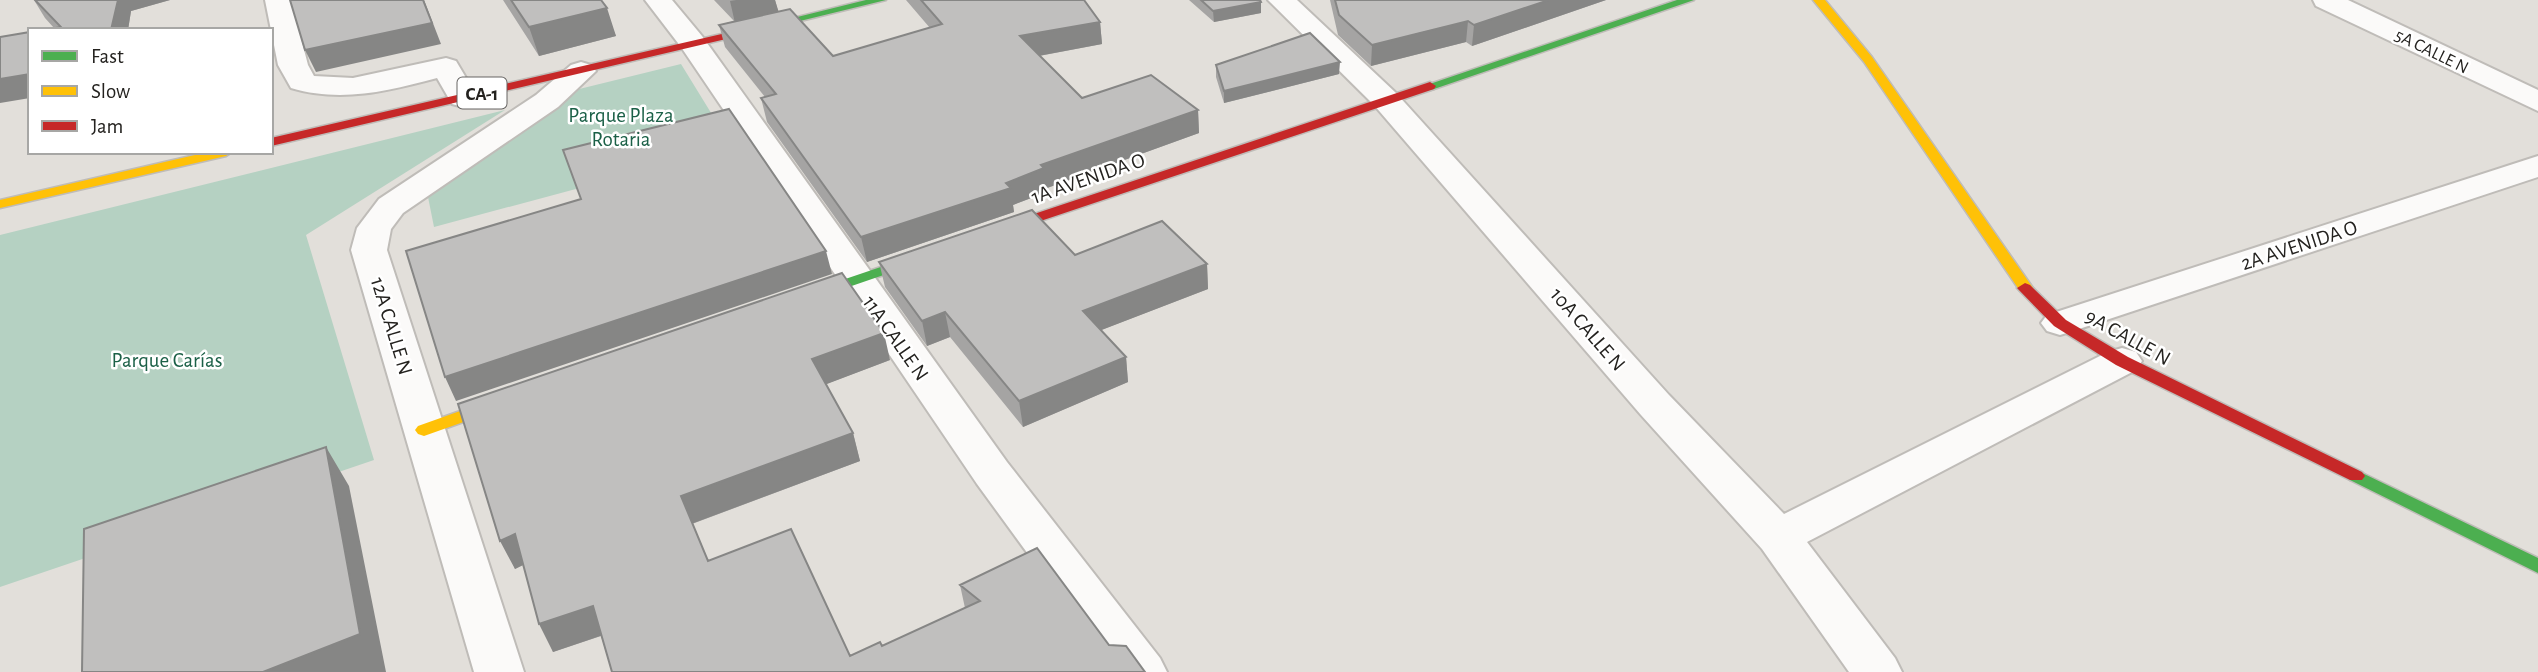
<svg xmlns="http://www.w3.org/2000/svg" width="2538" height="672" viewBox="0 0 2538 672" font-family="'Alegreya Sans',sans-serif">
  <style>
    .green { fill: #b5d1c2 }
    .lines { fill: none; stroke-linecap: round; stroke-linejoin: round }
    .street-casing { stroke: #bfbcb8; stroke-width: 4 }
    .fast-casing { stroke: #bfbcb8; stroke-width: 3 }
    .slow-casing { stroke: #bfbcb8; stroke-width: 3 }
    .jam-casing { stroke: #bfbcb8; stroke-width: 3 }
    .street { fill: #fbfaf9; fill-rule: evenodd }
    .fast { fill: #4caf50; fill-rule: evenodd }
    .slow { fill: #ffc107; fill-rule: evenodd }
    .jam { fill: #c62828; fill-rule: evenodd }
    .wall { fill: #a5a4a3 }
    .shaded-wall { fill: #868685 }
    .building { fill: #c0bfbe; stroke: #868685; stroke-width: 2 }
    .labels { text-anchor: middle; stroke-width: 5; stroke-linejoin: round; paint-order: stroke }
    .far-street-label { font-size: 18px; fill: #24221f; stroke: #fff }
    .shield { fill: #fff; stroke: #666462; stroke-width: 2 }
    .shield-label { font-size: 19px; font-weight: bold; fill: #24221f }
    .park-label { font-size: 21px; fill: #1b6047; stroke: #fff }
    .street-label { font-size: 21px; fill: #24221f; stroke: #fff }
  </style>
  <rect width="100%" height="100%" fill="#e2dfda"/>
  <path class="green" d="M681,64L732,147L434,227L428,197L566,101L563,93Z
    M505,110L306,235L374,460L0,587V235Z"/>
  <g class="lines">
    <defs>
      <path id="street" d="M265,0H291L308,65L314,76L353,78L446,58L456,61L478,98L474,104L463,107L452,104L437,78C388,91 341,103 291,88L278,65Z
        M645,0H672L702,36L1007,462L1160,658L1167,672H1114L977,484L681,47Z
        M1268,0H1297L1396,93L1669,395L1784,514L2108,352L2122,348L2136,352L2142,361L2136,370L1807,542L1895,658L1902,672H1849L1762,549L1641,415L1374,105Z
        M2313,0H2348L2538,90V111L2316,6Z
        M581,62L591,65L596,71L558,107L403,213L391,229L387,250L524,672H474L351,250L357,228L379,199L536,95L571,65Z
        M2538,156V177L2073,331L2060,335L2047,331L2041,323L2047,315Z"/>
      <path id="fast" d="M866,0H886L739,36L733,33Z
        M1677,0H1694L1434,89L1430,90L1424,86Z
        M931,250L936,251L938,254L936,257L805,302L800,304L792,299L795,296Z
        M2356,470L2538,558V573L2350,480L2347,476L2350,472Z"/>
      <path id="slow" d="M1813,0H1825L1872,57L2033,288L2030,291H2020L1864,62Z
        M208,152H232L226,156L0,208V200Z
        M511,393L517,395L519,399L517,403L424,436L418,434L415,430L418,426Z"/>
      <path id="jam" d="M739,30L745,33L743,35L271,146V138Z
        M1430,82L1436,86L1434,89L993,237H983L981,234L983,231Z
        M2025,283L2030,285L2066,320L2128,357L2362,472L2365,476L2362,480H2350L2116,365L2054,326L2017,288Z"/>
    </defs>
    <use href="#street" class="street-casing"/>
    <use href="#fast" class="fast-casing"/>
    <use href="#slow" class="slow-casing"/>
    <use href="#jam" class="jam-casing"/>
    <use href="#street" class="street"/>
    <use href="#fast" class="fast"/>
    <use href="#slow" class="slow"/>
    <use href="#jam" class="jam"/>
  </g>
  <path class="wall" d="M34,0H170L131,11L128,30H45L54,28L45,18Z
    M503,0H601L616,36L539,56Z
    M714,0H775L778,11L833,56L930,28L906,0H1084L1100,22L1102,44L1039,56L1082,98L1198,110L1199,133L1047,188V192L1013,205L1014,212L867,262L767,122L761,98L765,97L725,47L719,25L734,21Z
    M1189,0H1260L1261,13L1214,22Z
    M1330,0H1606L1472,46L1466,42L1371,66L1338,35Z
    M1216,65L1339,74L1224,103L1216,77Z
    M1075,255L1207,264L1208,289L1101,330L1126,357L1128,382L1023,427L950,337L927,346L885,287L879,262Z
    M890,360L826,384L853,433L860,461L692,524L708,561L850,656L882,646L965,608L960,585L1109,645L612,672L601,636L553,652L523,565L515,569L458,404Z"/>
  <path class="shaded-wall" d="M118,0H170L131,11L128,30H111Z
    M424,0L441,44L316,72L305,50Z
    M736,0H775L779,13L735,23L730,1Z
    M1549,0H1606L1472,46L1474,25Z
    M1261,2V13L1214,22L1213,11Z
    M607,8L616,36L539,56L529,27Z
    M1468,21L1466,42L1371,66L1372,45Z
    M1100,22L1102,44L1022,59L1020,36Z
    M1340,62L1339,74L1224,103V91Z
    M30,74V98L0,103V79Z
    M1198,110L1199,133L1047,188V192L1013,205L1014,212L867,262L861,237L1006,183L1041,165Z
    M826,251L832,274L456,401L445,377Z
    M1207,264L1208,289L1086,336L1083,311Z
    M945,312L950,337L927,346L922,321Z
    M884,333L890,360L819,387L812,359Z
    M1126,357L1128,382L1023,427L1019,401Z
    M853,433L860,461L691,524L681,496Z
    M326,447L349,486L386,672H263Z
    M515,534L529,562L515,569L500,541Z
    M593,606L606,634L553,652L539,624Z"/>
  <path class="building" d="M35,0H118L111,30H45L61,27Z
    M290,0H423L432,23L305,50Z
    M511,0H601L607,8L529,27Z
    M921,0H1084L1100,22L1020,36L1082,98L1151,75L1198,110L1041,165L1044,168L1006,183L1011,188L861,237L761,98L776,94L719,25L790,9L833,56L942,24Z
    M1201,0H1260L1261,2L1213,11Z
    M1335,0H1549L1474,25L1468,21L1372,45L1339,15Z
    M30,32V74L0,79V37Z
    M1310,33L1340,62L1224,91L1216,65Z
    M729,109L826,251L445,377L406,251L581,199L563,150Z
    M1032,210L1075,255L1162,221L1207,264L1083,311L1126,357L1019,401L945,312L922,321L879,262Z
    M842,273L884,333L812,359L853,433L681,496L708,561L791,529L850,656L880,642L882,646L980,601L960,585L1037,548L1109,645L1126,646L1145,672H612L593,606L539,624L515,534L500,541L458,404Z
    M326,447L360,634L263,672H82L84,529Z"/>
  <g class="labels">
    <g class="far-street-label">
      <text transform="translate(2432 51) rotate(26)" y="6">5A CALLE N</text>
    </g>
    <rect class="shield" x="457.5" y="77.5" width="49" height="31" rx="5"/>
    <g class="shield-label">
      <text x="482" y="100">CA-1</text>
    </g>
    <g class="park-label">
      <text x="621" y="122">Parque Plaza<tspan x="621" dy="24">Rotaria</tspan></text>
      <text x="167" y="367">Parque Carías</text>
    </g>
    <g class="street-label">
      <text transform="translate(1088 178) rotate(-19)" y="7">1A AVENIDA O</text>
      <text transform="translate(2299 245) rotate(-18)" y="7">2A AVENIDA O</text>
      <text transform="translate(392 326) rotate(73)" y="7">12A CALLE N</text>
      <text transform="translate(1588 329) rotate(49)" y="7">10A CALLE N</text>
      <text transform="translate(2128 337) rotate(29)" y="7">9A CALLE N</text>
      <text transform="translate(896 338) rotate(55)" y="7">11A CALLE N</text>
    </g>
  </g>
  <rect x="28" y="28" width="245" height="126" fill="#ffffff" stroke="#a7a7a5" stroke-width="2"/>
  <rect x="42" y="51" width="35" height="10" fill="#4caf50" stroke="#a7a7a5" stroke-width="2"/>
  <text x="91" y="63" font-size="21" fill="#24221f">Fast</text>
  <rect x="42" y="86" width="35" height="10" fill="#ffc107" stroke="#a7a7a5" stroke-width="2"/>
  <text x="91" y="98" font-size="21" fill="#24221f">Slow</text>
  <rect x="42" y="121" width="35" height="10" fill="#c62828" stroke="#a7a7a5" stroke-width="2"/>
  <text x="91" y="133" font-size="21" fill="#24221f">Jam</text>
</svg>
